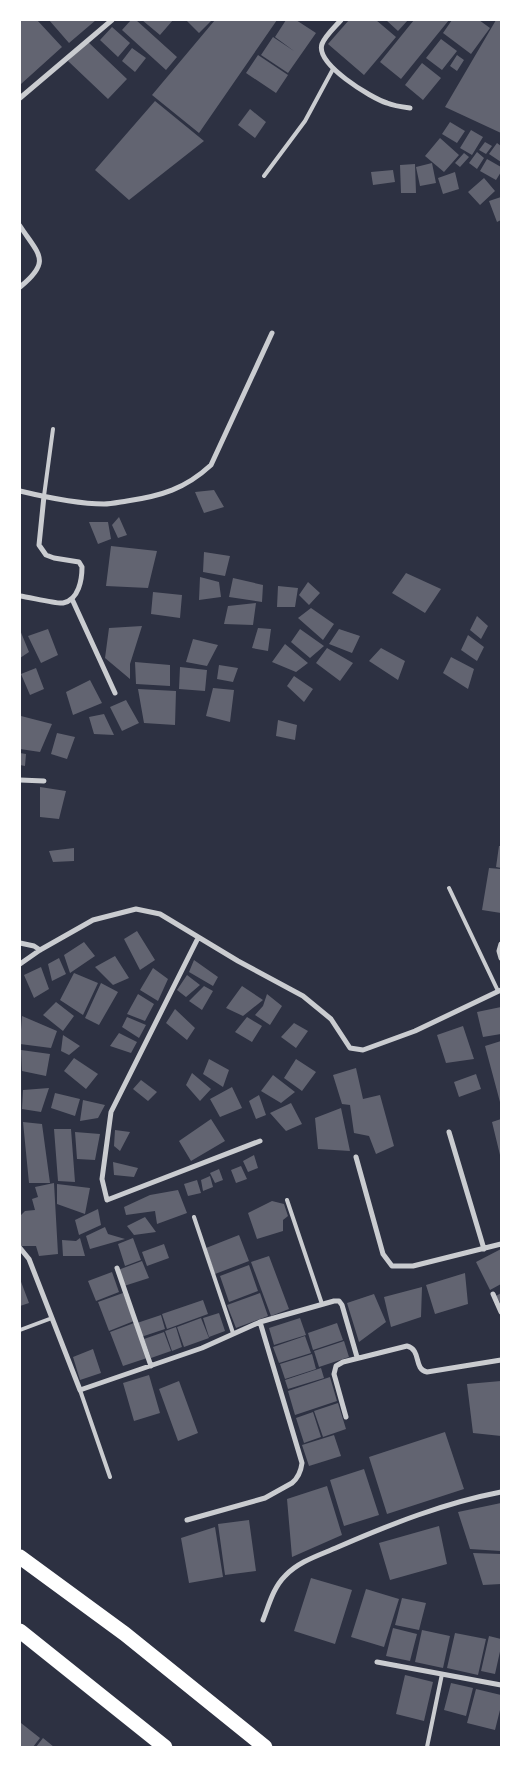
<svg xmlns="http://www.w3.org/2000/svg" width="521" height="1767" viewBox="0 0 521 1767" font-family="'Fira Sans Condensed',sans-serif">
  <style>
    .building { fill: #626471 }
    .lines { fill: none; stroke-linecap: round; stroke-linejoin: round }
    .service { stroke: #caccd0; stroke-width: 4 }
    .minor { stroke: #caccd0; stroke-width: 5 }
    .motorway { stroke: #fff; stroke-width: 15 }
  </style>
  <rect width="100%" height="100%" fill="#2d3142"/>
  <path class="building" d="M20,20H37L62,47L21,84L20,83Z
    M49,20H96L69,43Z
    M131,20H136L177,57L166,70L122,30Z
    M142,20H173L160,35Z
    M186,20H212L199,33Z
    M215,20H277L199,133L152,95Z
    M286,20H296L316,33L288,73L261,55L273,37L294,51L275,37Z
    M349,20H376L396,37L364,75L328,44Z
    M386,20H408L398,31Z
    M414,20H449L401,79L380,62Z
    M452,20H479L490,28L471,54L443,33Z
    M496,20L501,21V133L445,107Z
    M112,27L130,43L118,57L100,40Z
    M441,39L457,51L442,70L426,58Z
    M87,41L127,79L108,99L68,61Z
    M132,48L146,58L135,72L122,61Z
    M258,55L288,75L276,93L246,73Z
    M457,55L464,60L457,71L450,66Z
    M422,63L441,78L423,100L405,85Z
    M155,101L204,141L129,200L95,170Z
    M250,109L266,122L255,138L238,125Z
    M450,122L465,131L457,143L442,134Z
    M471,130L483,137L472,155L460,148Z
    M440,138L459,155L444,172L425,156Z
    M485,142L492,146L486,154L479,150Z
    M497,143L501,146V162L489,154Z
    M477,152L484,158L477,169L469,163Z
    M464,153L469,157L460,167L455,163Z
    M487,159L501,167V172L496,180L480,171Z
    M432,163L436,183L420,186L416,167Z
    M415,164L416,193H401L400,165Z
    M393,170L395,182L373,185L371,172Z
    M455,172L459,189L443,194L438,178Z
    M484,178L495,191L480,205L468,192Z
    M501,197V220L497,222L489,201Z
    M214,490L224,507L204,513L195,492Z
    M119,517L127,535L118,538L112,525Z
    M89,522H108L111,539L98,544Z
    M111,546L157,551L148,588L106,586Z
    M204,552L230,556L225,576L203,572Z
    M406,573L441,589L425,613L392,593Z
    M200,577L219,582L221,597L199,600Z
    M233,578L263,585L262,602L229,597Z
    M308,582L320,593L309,605L299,595Z
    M278,586L298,588L295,607H277Z
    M153,592L182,595L180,618L151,614Z
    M256,603L253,625L224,624L228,606Z
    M311,608L334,624L323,640L298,618Z
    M477,616L488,626L481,639L470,630Z
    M142,626L130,664V679L105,658L109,628Z
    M258,628L271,629L268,651L252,648Z
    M48,629L58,655L41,663L28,636Z
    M300,629L324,646L310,658L291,642Z
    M339,629L360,636L352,653L329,644Z
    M20,630L29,652L20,658Z
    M468,635L484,647L477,661L461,650Z
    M193,639L218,645L207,666L186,662Z
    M285,644L308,663L296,672L272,662Z
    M327,648L353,663L340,681L316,663Z
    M381,648L405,661L398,680L369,661Z
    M451,657L474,669L468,689L443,673Z
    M135,662L170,665V686L136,684Z
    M219,665L238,668L233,682L217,679Z
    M180,667L207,670L205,691L179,689Z
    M36,668L44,689L30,695L21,674Z
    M294,676L313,689L304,702L287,686Z
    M90,680L102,703L73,715L66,692Z
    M213,688L234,690L230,722L206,716Z
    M138,689L176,691L175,725L144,723Z
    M126,700L139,723L122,731L110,707Z
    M104,714L114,735L94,734L89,717Z
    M21,716L52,724L40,752L20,749Z
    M278,720L297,725L295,740L276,736Z
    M57,733L75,737L67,759L51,754Z
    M20,753L26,754L25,766L20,765Z
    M40,787L66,791L59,819L40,817Z
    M499,846H501V868L496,867Z
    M74,848V861L53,862L49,851Z
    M489,868L501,869V913L482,910Z
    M137,931L155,960L140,970L124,939Z
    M84,942L95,956L70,973L64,955Z
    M115,956L129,978L113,985L95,967Z
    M59,958L66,974L52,981L48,964Z
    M194,960L218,977L213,986L189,972Z
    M41,967L49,989L34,998L24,975Z
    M153,968L168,979L158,1001L140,990Z
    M74,973L98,983L83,1015L60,1000Z
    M187,975L200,985L186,997L177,990Z
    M101,983L118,992L99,1025L85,1018Z
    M204,986L213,991L202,1010L189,1001Z
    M242,986L263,1000L243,1016L226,1008Z
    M138,994L154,1004L145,1021L127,1014Z
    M267,994L282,1006L270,1025L255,1015L263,1006Z
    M56,1002L74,1016L63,1031L43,1015Z
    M501,1007V1034L483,1037L477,1012Z
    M175,1009L195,1028L187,1040L166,1023Z
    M22,1016L57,1031L51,1048L20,1044Z
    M127,1017L146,1025L139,1038L122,1027Z
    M247,1017L262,1026L252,1042L235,1032Z
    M294,1023L308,1031L296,1048L281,1037Z
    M463,1026L474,1059L446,1063L437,1035Z
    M119,1033L137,1042L131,1053L110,1046Z
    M63,1035L80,1046L69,1055L61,1051Z
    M501,1041V1102H500L485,1046Z
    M21,1050L50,1054L46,1076L22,1071Z
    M74,1058L98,1074L86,1089L64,1071Z
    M209,1059L229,1070L223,1087L203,1074Z
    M296,1059L316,1072L302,1091L284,1078Z
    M356,1068L363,1099L380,1095L394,1146L376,1154L369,1136L354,1133L350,1105L342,1104L333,1075Z
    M192,1073L211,1089L200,1101L186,1085Z
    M476,1074L481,1089L459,1097L454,1082Z
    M273,1075L295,1092L281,1103L261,1091Z
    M141,1080L157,1092L148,1101L133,1089Z
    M232,1087L242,1108L220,1117L210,1099Z
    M49,1088L41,1112L22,1109L23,1090Z
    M55,1093L80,1099L75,1116L51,1108Z
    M259,1095L266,1115L256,1119L249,1101Z
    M83,1100L105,1105L98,1118L80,1121Z
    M291,1103L302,1124L286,1131L270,1113Z
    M341,1108L350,1151L318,1149L315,1118Z
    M211,1119L225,1141L191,1161L179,1141Z
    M501,1119V1155H500L492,1122Z
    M23,1122L42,1124L50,1183H29Z
    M54,1129H71L75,1182L58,1181Z
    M115,1130L130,1132L120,1151L114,1146Z
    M75,1132L100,1134L95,1160L77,1159Z
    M254,1155L258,1168L248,1172L243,1161Z
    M113,1162L138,1168L134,1177L114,1175Z
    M241,1166L247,1179L236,1183L231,1170Z
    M219,1169L223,1180L215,1183L210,1173Z
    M210,1176L213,1187L203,1191L201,1180Z
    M197,1180L201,1193L188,1196L184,1184Z
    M54,1183L58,1254L39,1256L36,1246H20V1216L25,1211L35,1210L32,1199L38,1197L35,1187Z
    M57,1184L90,1188L85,1214L57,1204Z
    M178,1190L187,1213L157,1224L155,1211L126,1215L124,1207L150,1195Z
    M272,1201L284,1204L288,1216L283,1220V1231L257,1239L248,1213Z
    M98,1209L101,1225L79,1235L75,1220Z
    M145,1217L156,1232L134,1235L127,1226Z
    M105,1227L108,1234L125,1239L90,1249L86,1236Z
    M239,1235L249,1261L215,1274L206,1248Z
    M80,1238L85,1256H63L62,1240L76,1241Z
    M133,1238L141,1260L125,1266L118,1244Z
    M164,1244L169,1258L147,1266L142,1252Z
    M501,1249V1284L490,1290L476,1262Z
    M269,1256L289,1309L271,1316L251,1262Z
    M142,1261L149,1278L124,1286L118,1270Z
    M249,1265L258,1291L229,1302L220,1276Z
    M112,1272L119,1292L96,1301L88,1281Z
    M465,1273L468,1304L435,1314L426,1285Z
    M20,1279L29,1303L20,1306Z
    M422,1287L421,1317L391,1327L384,1297Z
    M123,1293L134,1321L109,1331L98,1302Z
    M260,1293L268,1316L236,1328L227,1305Z
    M501,1293V1304L496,1296Z
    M374,1294L386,1322L359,1342L347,1303Z
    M203,1300L208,1314L167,1329L162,1314Z
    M219,1313L225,1331L209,1337L203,1318Z
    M161,1315L165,1329L141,1337L137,1323Z
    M201,1318L209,1338L184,1347L177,1327Z
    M300,1318L306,1335L274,1345L269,1328Z
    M134,1323L147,1358L123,1366L110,1332Z
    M337,1323L343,1340L313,1350L308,1333Z
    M176,1327L182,1347L172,1351L165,1331Z
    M164,1332L171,1351L151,1358L144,1339Z
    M305,1336L311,1353L279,1363L273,1347Z
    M344,1341L349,1357L319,1367L314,1351Z
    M93,1349L101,1373L80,1380L73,1357Z
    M312,1354L316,1369L285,1379L280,1364Z
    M321,1368L324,1378L288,1389L285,1380Z
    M149,1375L160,1413L134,1421L123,1383Z
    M330,1377L337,1401L295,1415L288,1391Z
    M179,1381L198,1433L178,1441L159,1389Z
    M501,1381V1436L473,1433L467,1384Z
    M338,1403L346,1429L323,1437L314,1411Z
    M313,1412L321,1437L304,1443L296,1418Z
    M445,1432L464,1489L387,1514L369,1457Z
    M334,1435L341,1456L309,1466L302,1445Z
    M364,1469L379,1515L344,1526L330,1480Z
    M327,1486L342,1535L292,1557L287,1499Z
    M501,1503V1551L470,1549L458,1512Z
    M249,1520L256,1571L225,1575L218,1524Z
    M439,1526L447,1564L390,1580L379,1543Z
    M215,1527L223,1577L189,1583L181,1538Z
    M473,1553L501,1554V1584L483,1585Z
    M311,1578L352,1590L335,1644L294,1631Z
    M366,1589L399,1599L384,1647L351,1637Z
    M402,1598L426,1603L419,1630L395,1625Z
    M393,1628L417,1634L410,1661L386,1656Z
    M422,1630L450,1636L443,1668L415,1662Z
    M455,1633L486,1639L478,1675L447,1668Z
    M489,1636L501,1639V1647L495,1674L481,1671Z
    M405,1675L433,1682L424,1721L396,1714Z
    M451,1683L473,1688L466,1716L444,1710Z
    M476,1689L501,1695V1706L495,1730L467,1723Z
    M21,1723L40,1738L33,1747H20Z
    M43,1738L54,1747H36Z"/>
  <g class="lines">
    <path class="service" d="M264,176L305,121L333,69
      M44,496L53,429
      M449,888L498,991
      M287,1200L322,1304
      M194,1217L233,1333
      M20,1330L52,1318
      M80,1390L110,1477
      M427,1747L442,1674"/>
    <path class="minor" d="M341,20C335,27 325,36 322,44C315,64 371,98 387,103C394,106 402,107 410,108
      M20,98L112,20
      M20,226C39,255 52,261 20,287
      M20,491C45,497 79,504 104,504C111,504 120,502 127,501C161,496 185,489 211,465L272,333
      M20,596C29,597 56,604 63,603C79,600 82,579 82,567L79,562L54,558L46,555L39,545L44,496
      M72,599L115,693
      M20,780L44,781
      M198,938L111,1112L102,1179L107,1200L260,1141
      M20,943L34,946L40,950
      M501,944L499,951L501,958
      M20,964L40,950L93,920L136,909L160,914L238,961L303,996L331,1019L350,1048L363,1050L415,1031L501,990
      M449,1132L484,1249
      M356,1157L383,1254L392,1266H413L501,1244
      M20,1248L29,1259L80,1390L202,1348L260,1322L334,1301H339L342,1305L357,1357
      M117,1268L151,1366
      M493,1294L501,1312
      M346,1417L334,1374L336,1366L343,1362L407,1346C422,1350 413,1369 427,1372L501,1360
      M187,1520L265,1498L292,1483C298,1478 301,1471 302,1463L260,1322
      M263,1620C269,1605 273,1588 285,1576C299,1561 320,1555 338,1547C391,1524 444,1503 501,1492
      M377,1662L501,1685"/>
    <path class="motorway" d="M20,1557L125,1634L265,1747
      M20,1631L165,1747"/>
  </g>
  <rect width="521" height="1767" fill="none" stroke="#ffffff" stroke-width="42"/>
</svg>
